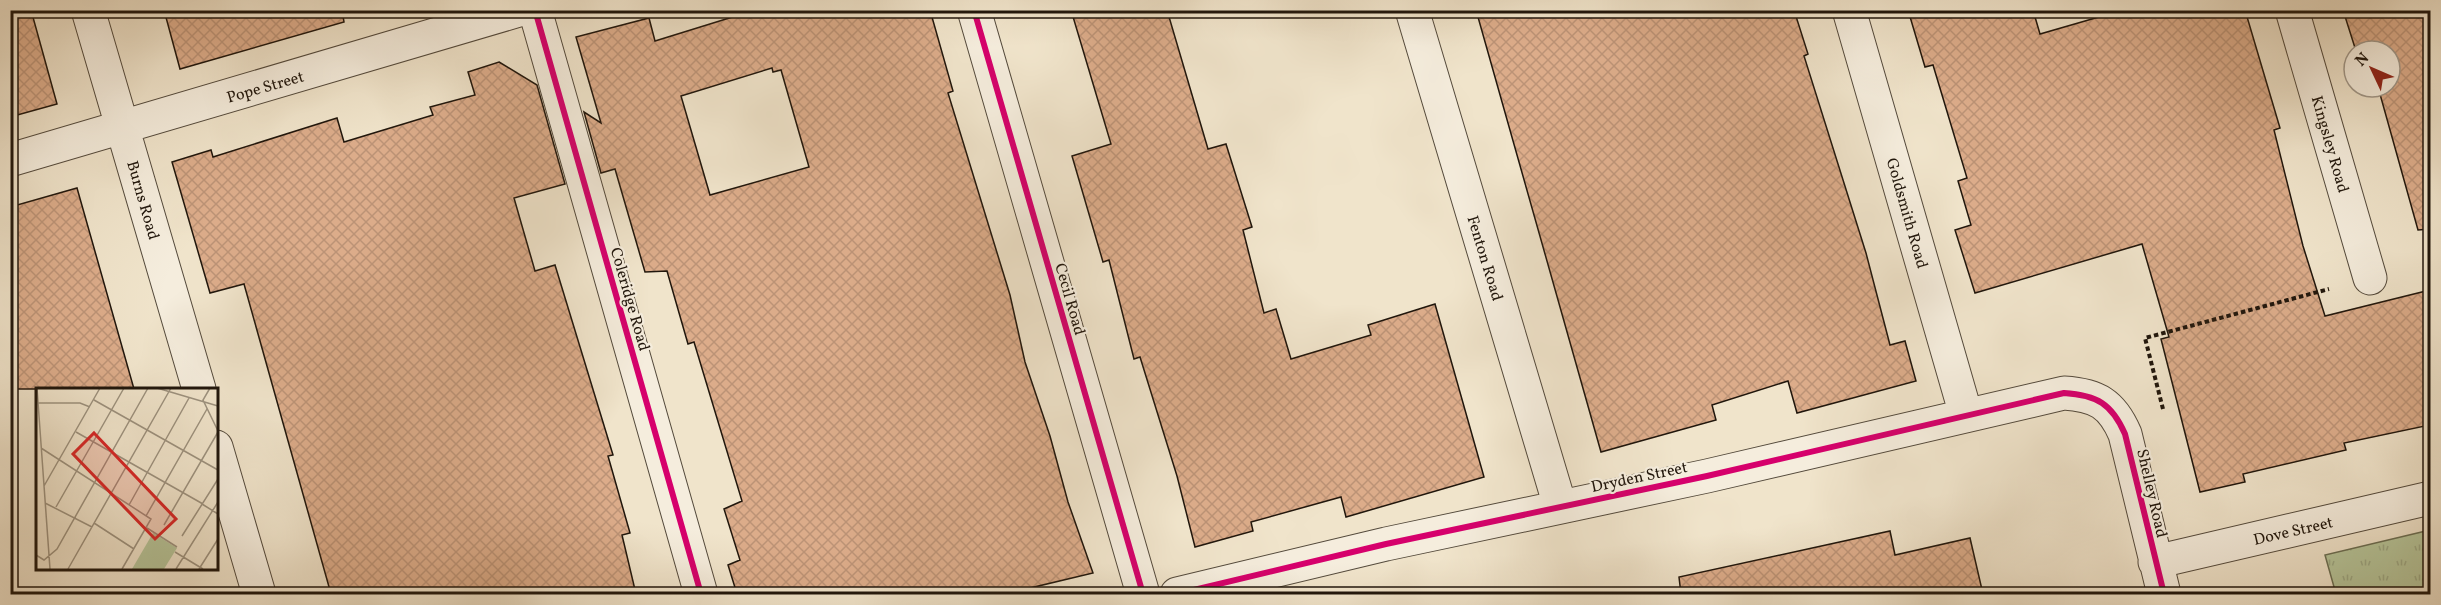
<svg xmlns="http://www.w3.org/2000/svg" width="2441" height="605" viewBox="0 0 2441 605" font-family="Vollkorn,serif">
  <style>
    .grass { fill: url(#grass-tufts); stroke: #6b6e53; stroke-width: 1.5 }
    .building { fill: url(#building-cross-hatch); stroke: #20160c; stroke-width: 1.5; fill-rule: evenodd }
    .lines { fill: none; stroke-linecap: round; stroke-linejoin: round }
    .minor-casing { stroke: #544a3c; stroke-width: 35 }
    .path { stroke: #20160c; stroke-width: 4; stroke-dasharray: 4.5 3; stroke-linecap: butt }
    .minor { stroke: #f5eddd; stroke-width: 33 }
    .cycleway-casing { stroke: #f5eddd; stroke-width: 10 }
    .cycleway { stroke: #d6006c; stroke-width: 6 }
    .labels { text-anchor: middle; stroke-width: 4.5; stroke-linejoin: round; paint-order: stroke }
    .street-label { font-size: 16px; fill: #20160c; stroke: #f5eddd }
    .inset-road { fill: none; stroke: #9d927f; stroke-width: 1.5 }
    .view { fill: #d62828; fill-opacity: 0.15; stroke: #d62828; stroke-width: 3 }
    .inset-edge { fill: none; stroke: #20160c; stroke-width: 3 }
  </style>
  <defs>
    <pattern id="grass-tufts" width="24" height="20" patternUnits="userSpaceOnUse" patternTransform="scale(1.5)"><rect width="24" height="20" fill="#b6c59a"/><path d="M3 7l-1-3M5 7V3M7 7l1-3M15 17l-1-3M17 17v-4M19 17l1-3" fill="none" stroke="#9ca884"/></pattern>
    <pattern id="building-cross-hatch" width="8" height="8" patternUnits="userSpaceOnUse" patternTransform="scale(1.5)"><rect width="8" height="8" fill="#dcac8a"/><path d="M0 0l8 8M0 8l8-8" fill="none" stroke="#bc9376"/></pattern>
  </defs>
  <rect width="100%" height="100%" fill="#f0e4cb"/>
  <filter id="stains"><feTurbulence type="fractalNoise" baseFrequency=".00333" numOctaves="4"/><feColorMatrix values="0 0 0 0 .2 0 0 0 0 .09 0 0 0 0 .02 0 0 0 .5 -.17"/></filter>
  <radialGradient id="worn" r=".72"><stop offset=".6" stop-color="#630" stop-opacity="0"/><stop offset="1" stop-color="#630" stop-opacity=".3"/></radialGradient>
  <path class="grass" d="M2430,530V594H2336L2325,555Z"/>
  <path class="building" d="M10,10H31L57,104L10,117Z
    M164,10H342L344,22L180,69Z
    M755,10H930L953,91L948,93L1010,295L1025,362L1050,436L1068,502L1093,573L1005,594H737L728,565L740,560L724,509L742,501L694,342L688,344L667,271L645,272L615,169L601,173L584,112L601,123L576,37L649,18L655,41ZM772,68L773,72L781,70L809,167L710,195L681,96Z
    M1071,10H1167L1208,149L1226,144L1252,227L1243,230L1264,313L1276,309L1291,359L1371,335L1368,325L1435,304L1484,477L1346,517L1341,497L1251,522L1253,531L1195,547L1177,476L1140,357L1134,359L1109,260L1103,262L1072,156L1111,144Z
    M1476,10H1794L1808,54L1804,56L1866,253L1890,345L1905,341L1916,381L1797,413L1788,381L1712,405L1716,420L1601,452Z
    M1908,10H2033L2040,34L2123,10H2245L2280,128L2274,130L2303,246L2325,316L2430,290V425L2344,443L2346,450L2243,474L2245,482L2200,492L2161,339L2169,337L2142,244L1975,293L1955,230L1971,225L1958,181L1967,178L1933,65L1925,67Z
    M2343,10H2430V229L2418,230L2378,87H2390V51H2356Z
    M499,62L537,85L565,184L514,198L535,271L555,265L613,455L608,456L630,533L622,535L636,594H331L244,284L210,293L172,162L211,150L213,157L337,118L344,142L433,115L430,107L475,95L468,72Z
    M77,188L134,389H10V207Z
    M1890,531L1895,555L1970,538L1983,594H1681L1679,577Z"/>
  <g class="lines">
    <defs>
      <path id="minor" d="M88,10L199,389
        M535,10L701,594
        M974,10L1143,594
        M1412,10L1560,506
        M1849,10L1966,415
        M2292,10L2370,278
        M10,160L519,10
        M216,447L259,594
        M2155,562L2430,498
        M1177,594L1386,544L1707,476L2064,393C2097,395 2112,404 2125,434L2164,594"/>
    </defs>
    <use href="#minor" class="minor-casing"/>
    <path class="path" d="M2163,409L2145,338L2329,289"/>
    <use href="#minor" class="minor"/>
    <defs>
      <path id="cycleway" d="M535,10L701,594
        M974,10L1143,594
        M1177,594L1386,544L1707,476L2064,393C2097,395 2112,404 2125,434L2164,594"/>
    </defs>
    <use href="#cycleway" class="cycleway-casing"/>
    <use href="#cycleway" class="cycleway"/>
  </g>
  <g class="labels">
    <g class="street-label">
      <text transform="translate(265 86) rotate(-16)" y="6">Pope Street</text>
      <text transform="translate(2331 144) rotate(74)" y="6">Kingsley Road</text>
      <text transform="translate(144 200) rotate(74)" y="6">Burns Road</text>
      <text transform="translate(1908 213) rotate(74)" y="6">Goldsmith Road</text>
      <text transform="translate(1486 258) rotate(73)" y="6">Fenton Road</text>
      <text transform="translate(631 299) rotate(74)" y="6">Coleridge Road</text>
      <text transform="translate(1071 299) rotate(74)" y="6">Cecil Road</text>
      <text transform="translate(1639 476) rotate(-12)" y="6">Dryden Street</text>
      <text transform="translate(2153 493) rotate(77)" y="6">Shelley Road</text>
      <text transform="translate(2293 530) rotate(-13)" y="6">Dove Street</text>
    </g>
  </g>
  <g transform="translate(36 388)">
    <rect width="182" height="182" fill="#f0e4cb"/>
    <path d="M117,145L141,160L128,181H96Z" fill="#b6c59a"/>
    <path d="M116,154L134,165L124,181H99Z" fill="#b6c59a"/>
    <path class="inset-road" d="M1,0L14,181M121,0L182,18M174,0L167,12L182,43M58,12L182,82M2,15H44L54,19M40,44L167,116M5,60L115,131L86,181M8,98L64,0M9,115L56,139M166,116L182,126M93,117L153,10M20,119L88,0M110,128L171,21M58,135L98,161M128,137L182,44M111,140L141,159M146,148L182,91M139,164L167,181M0,167L8,172L21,161L112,0M32,181L135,0M140,181L182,114M163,181L182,151"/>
    <path class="view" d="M58,45L140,131L119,151L37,66Z"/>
    <rect width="182" height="182" class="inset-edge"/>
  </g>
  <rect width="2441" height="605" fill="none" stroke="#f0e4cb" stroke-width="36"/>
  <rect x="12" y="12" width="2417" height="581" fill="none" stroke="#20160c" stroke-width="3"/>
  <rect x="18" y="18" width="2405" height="569" fill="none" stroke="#20160c" stroke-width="1.5"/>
  <g transform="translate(2372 69) rotate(314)"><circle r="28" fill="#f5eddd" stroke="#a09789" stroke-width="1.5"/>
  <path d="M0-4.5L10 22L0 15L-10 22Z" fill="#8f2418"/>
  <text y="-9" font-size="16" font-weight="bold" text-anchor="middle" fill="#20160c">N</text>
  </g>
  <rect width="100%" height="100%" filter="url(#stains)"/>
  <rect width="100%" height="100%" fill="url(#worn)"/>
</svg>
